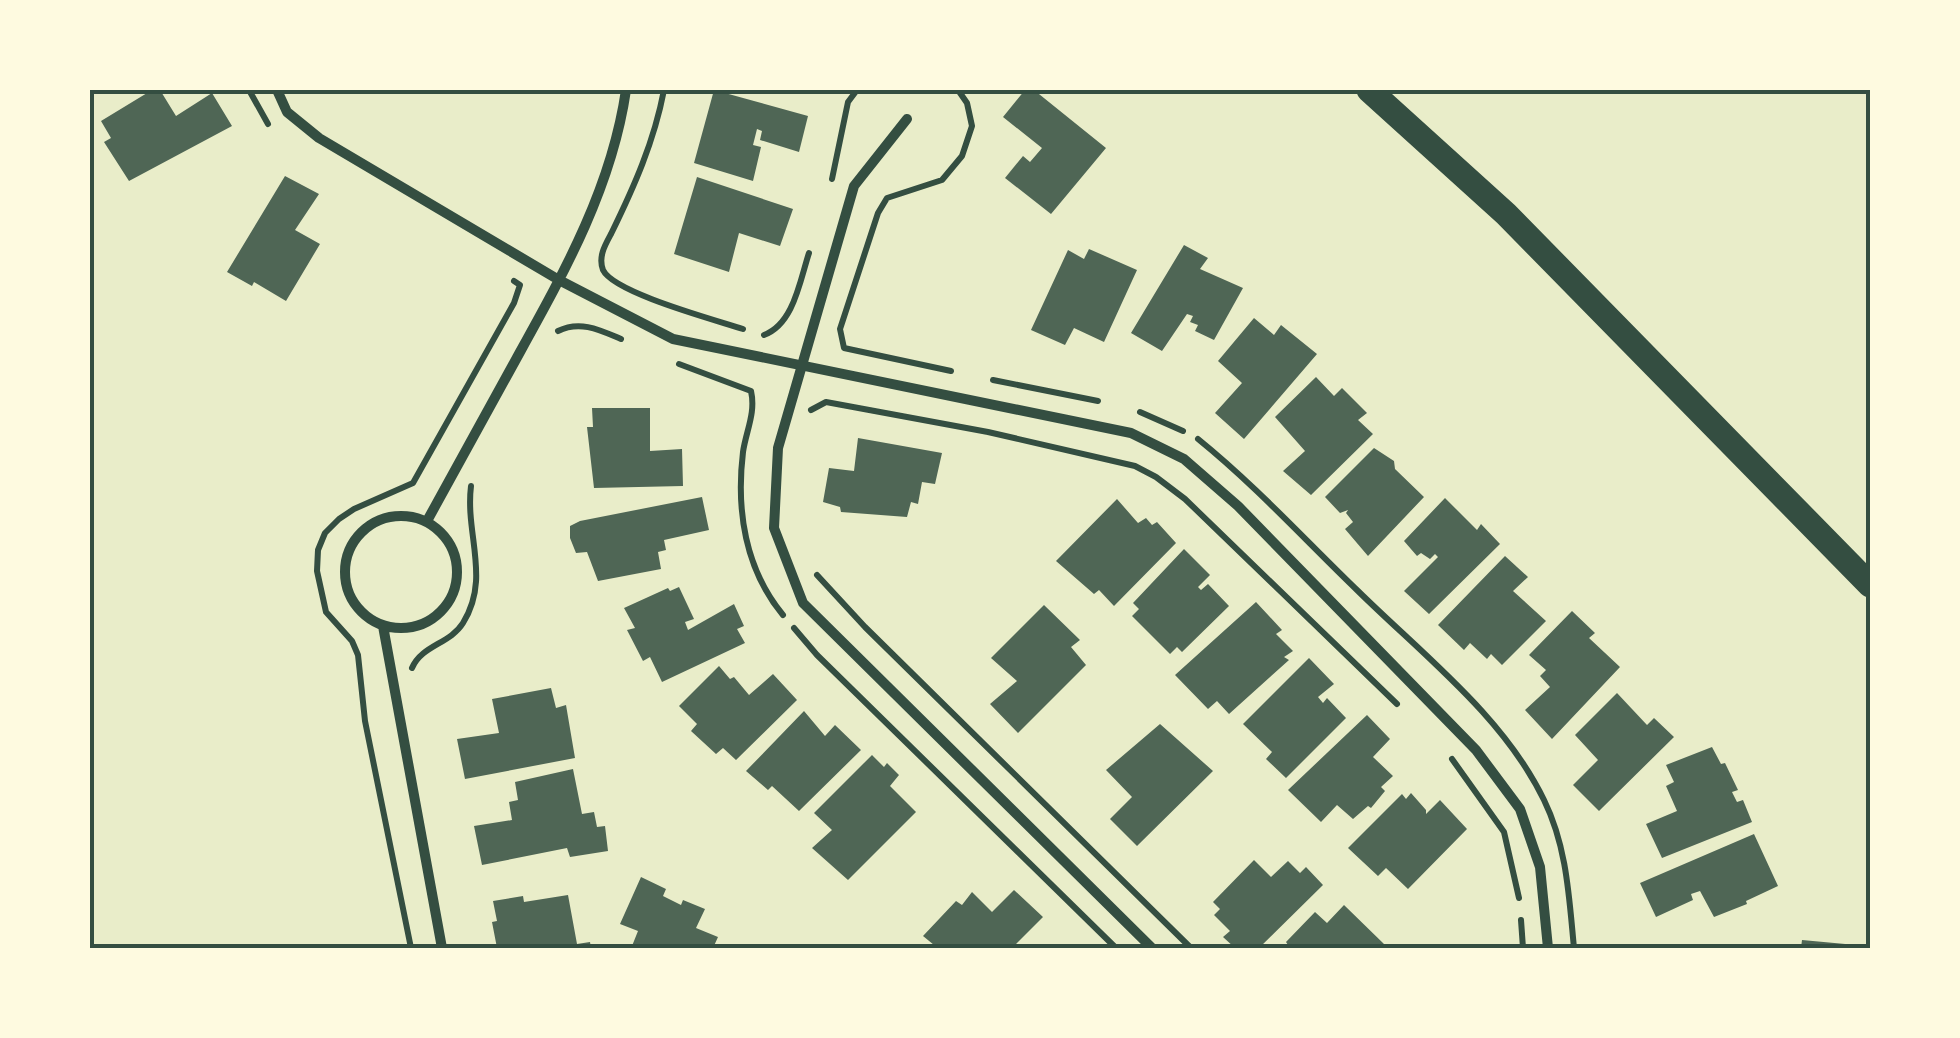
<svg xmlns="http://www.w3.org/2000/svg" width="1960" height="1038" viewBox="0 0 1960 1038" font-family="'Noto Sans',sans-serif">
  <style>
    .building { fill: #4f6655 }
    .lines { fill: none; stroke-linecap: round; stroke-linejoin: round }
    .path { stroke: #344e41; stroke-width: 6 }
    .minor { stroke: #344e41; stroke-width: 10 }
    .primary { stroke: #344e41; stroke-width: 25 }
    .neatline { fill: none; stroke: #344e41; stroke-width: 4 }
  </style>
  <rect width="100%" height="100%" fill="#e9edc9"/>
  <path class="building" d="M152,90H160L176,116L212,93L232,126L129,181L104,142L111,138L101,121Z
    M714,90L808,116L799,152L760,140L762,131L757,129L753,145L761,147L753,181L694,163Z
    M1025,90H1034L1106,148L1051,214L1005,178L1023,156L1030,162L1042,148L1003,117Z
    M285,176L319,194L295,230L320,244L286,301L254,282L252,286L227,272Z
    M697,177L793,209L780,246L739,233L729,272L674,254Z
    M1184,245L1208,258L1200,269L1243,288L1214,340L1195,331L1198,325L1190,322L1193,316L1187,314L1162,351L1131,333Z
    M1089,249L1137,270L1104,342L1074,328L1065,345L1031,330L1068,250L1084,259Z
    M1254,318L1274,335L1281,325L1317,354L1244,439L1215,413L1242,383L1218,361Z
    M1316,377L1334,396L1342,388L1367,413L1358,420L1373,434L1311,495L1283,471L1305,451L1275,417Z
    M592,408H650V451L682,449L683,486L594,488L587,427H593Z
    M858,438L942,453L935,484L922,482L918,504L911,502L907,517L841,512L840,507L823,502L829,468L854,471Z
    M1374,448L1394,461L1395,469L1424,497L1368,556L1345,529L1353,522L1346,513L1348,510L1340,513L1325,497Z
    M702,497L709,530L664,540L666,550L658,552L661,569L598,581L587,552L576,553L570,538V526L580,521Z
    M1445,498L1477,530L1481,524L1500,544L1429,614L1404,591L1438,557L1435,554L1430,559L1421,553L1417,556L1404,541Z
    M1117,499L1138,523L1146,518L1152,525L1157,522L1176,543L1114,606L1099,590L1094,594L1056,561Z
    M1184,549L1210,575L1198,587L1201,590L1208,584L1229,606L1182,652L1177,647L1170,654L1132,616L1139,609L1133,603Z
    M1505,556L1528,577L1513,591L1546,621L1502,665L1491,654L1487,659L1470,643L1464,650L1438,625Z
    M679,587L694,619L685,622L688,630L734,604L744,626L737,629L745,643L662,682L650,657L643,661L627,630L635,628L624,608L668,588L670,591Z
    M1256,602L1282,630L1276,634L1293,651L1284,657L1289,660L1229,714L1217,701L1208,709L1175,675Z
    M1044,605L1080,640L1071,647L1086,665L1018,733L990,704L1017,681L991,658Z
    M1572,611L1595,633L1589,638L1620,667L1552,739L1525,710L1550,687L1540,676L1546,670L1529,655Z
    M1309,658L1334,684L1318,697L1323,703L1327,698L1346,718L1286,778L1266,759L1272,752L1243,724Z
    M719,666L730,679L734,677L749,695L773,674L797,700L736,760L723,748L716,754L691,731L697,724L679,706Z
    M551,688L556,708L566,705L575,758L465,779L457,739L499,733L492,699Z
    M1617,693L1647,725L1654,718L1674,737L1599,811L1573,785L1598,760L1575,735Z
    M804,711L825,736L835,725L861,750L799,811L772,786L768,790L746,771Z
    M1367,715L1390,739L1373,757L1393,776L1381,787L1385,791L1371,808L1368,806L1353,819L1337,805L1321,822L1288,790Z
    M1160,724L1213,771L1137,846L1110,819L1132,797L1106,770Z
    M1712,747L1721,764L1725,763L1738,790L1732,792L1737,802L1743,800L1752,822L1662,858L1646,824L1677,811L1666,786L1674,782L1666,765Z
    M872,755L884,767L887,763L899,775L890,786L916,812L848,880L812,848L832,830L814,813Z
    M573,769L582,814L594,812L597,827L605,826L608,851L570,857L567,848L482,865L474,826L512,820L509,802L518,800L515,782Z
    M1411,793L1426,810V814L1440,800L1467,829L1408,889L1386,868L1378,876L1348,848L1402,794L1406,799Z
    M1754,834L1778,886L1746,901L1747,904L1714,917L1700,891L1691,894L1693,900L1656,917L1640,883Z
    M1254,860L1271,877L1288,861L1300,873L1306,867L1323,885L1259,948H1235L1223,937L1230,931L1214,915L1220,909L1213,902Z
    M641,877L666,889L663,896L681,905L683,900L705,909L696,928L718,937L713,948L632,946L638,931L620,924Z
    M1014,890L1043,917L1012,948H931L934,945L923,936L956,901L962,905L972,892L992,912Z
    M568,895L577,944L590,942L591,948H497L492,922L497,921L493,901L523,896L524,902Z
    M1344,905L1384,944L1380,948H1290L1286,942L1315,912L1327,923Z
    M1802,940L1856,945V948H1801Z"/>
  <g class="lines">
    <path class="path" d="M249,90L268,124
      M664,90C654,142 634,187 611,234C605,245 598,257 603,270C614,293 716,320 743,329
      M832,179L848,102L857,90
      M558,331C580,320 600,330 621,339
      M764,335C794,324 800,280 809,253
      M679,364L751,391C756,413 746,431 743,452C736,510 745,569 783,615
      M951,371L844,348L840,329L878,213L887,198L942,180L962,156L972,126L967,103L958,90
      M993,380L1098,401
      M811,410L826,402L988,432L1135,466L1156,477L1185,499L1397,704
      M1140,412L1183,431
      M1198,439C1256,486 1305,540 1358,591C1423,655 1504,717 1544,800C1567,847 1569,897 1574,948
      M817,575L865,627L1191,948
      M794,628L817,655L1116,948
      M412,668C422,645 450,644 463,623C491,578 465,535 471,486
      M1452,759L1504,832L1519,898
      M1521,920L1523,948
      M411,948L365,721L358,655L352,641L326,612L317,571L318,550L325,533L339,519L354,509L413,483L514,303L520,285L514,281"/>
    <path class="minor" d="M277,90L287,112L319,138L559,280L673,339L1131,433L1184,459L1238,506L1476,750L1520,809L1540,867L1548,948
      M907,119L854,186L778,448L774,528L803,603L1152,948
      M345 572a56 56 0 1 1 112 0a56 56 0 1 1-112 0Z
      M427,521C458,465 489,409 520,352C566,269 612,186 626,90
      M383,626L442,948"/>
    <path class="primary" d="M1369,90L1506,214L1870,585"/>
  </g>
  <rect width="1960" height="1038" fill="none" stroke="#fefae0" stroke-width="185"/>
  <rect x="92" y="92" width="1776" height="854" class="neatline"/>
</svg>
